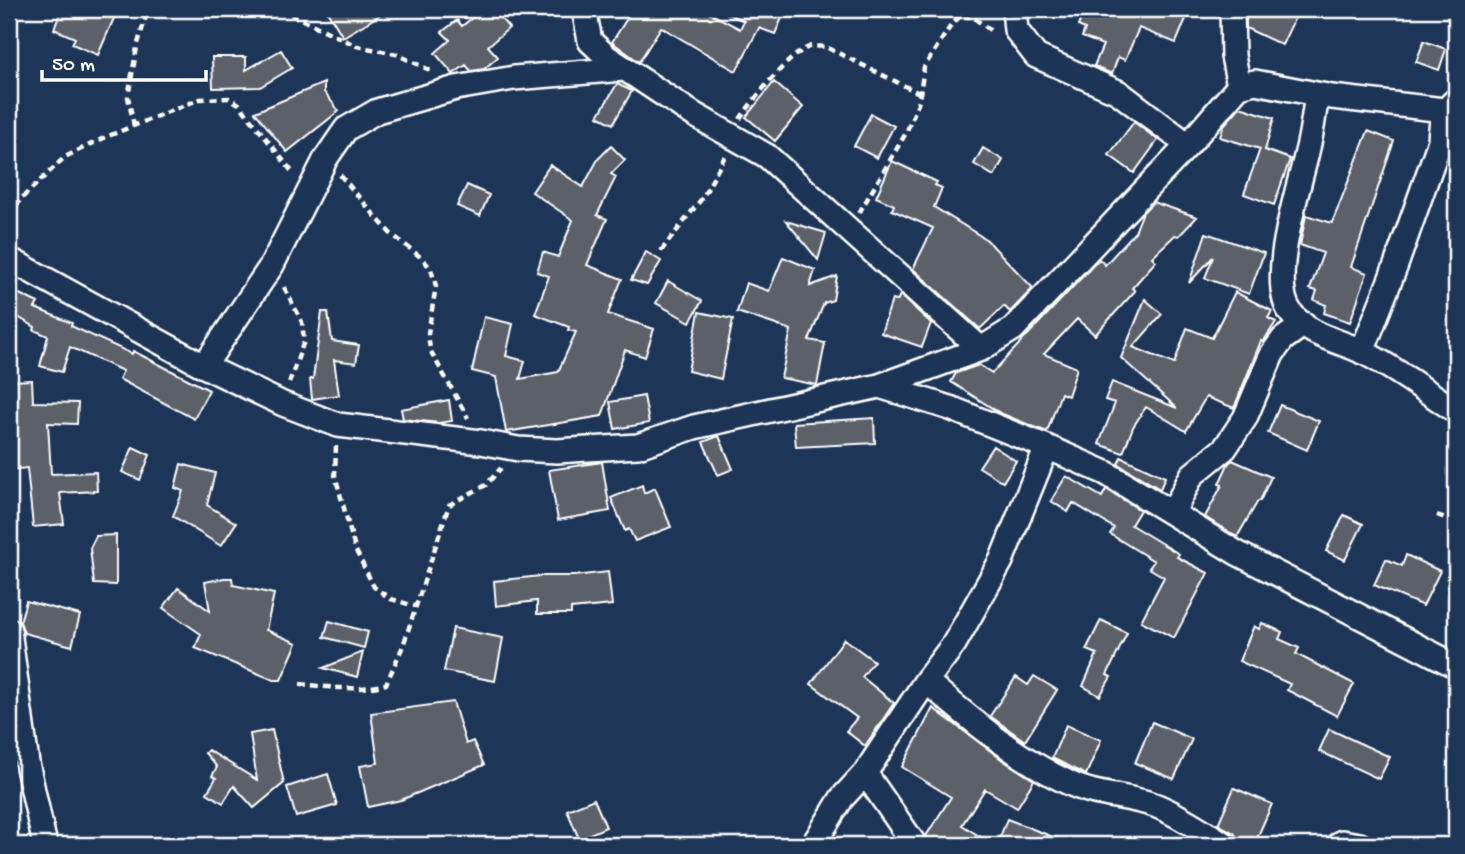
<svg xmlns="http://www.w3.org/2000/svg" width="1465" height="854" viewBox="0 0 1465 854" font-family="'Gochi Hand',sans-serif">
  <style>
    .building { fill: #5b6167; stroke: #fff; stroke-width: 2 }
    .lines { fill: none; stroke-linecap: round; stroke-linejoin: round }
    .street-casing { stroke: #fff; stroke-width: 28 }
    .path { stroke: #fff; stroke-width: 4.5; stroke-dasharray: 7 5; stroke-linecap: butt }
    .street { stroke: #1d3557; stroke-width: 23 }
  </style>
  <rect width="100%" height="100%" fill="#1d3557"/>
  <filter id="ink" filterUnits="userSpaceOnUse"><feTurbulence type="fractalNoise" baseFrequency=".0143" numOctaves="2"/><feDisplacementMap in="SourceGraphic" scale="14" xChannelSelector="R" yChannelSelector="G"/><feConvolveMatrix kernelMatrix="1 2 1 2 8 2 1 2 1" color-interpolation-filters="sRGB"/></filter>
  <g filter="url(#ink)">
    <path class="building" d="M62,9H118L98,55L72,44L75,38L54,29Z
      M326,9H390L343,37Z
      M483,9H493L509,28L488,46L498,57L484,69L471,71L466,65L453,74L435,53L450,40L442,32L457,20L462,26Z
      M633,9H702L740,29L744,21L718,9H786L775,34L759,28L736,71L661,27L639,62L612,42Z
      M1085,9H1190L1176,43L1139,28L1125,60L1118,57L1112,74L1094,66L1103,45L1082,37L1085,29L1078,26Z
      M1246,9L1261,16L1264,9H1299L1282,45L1246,28Z
      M1424,41L1446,49L1439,70L1416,62Z
      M281,50L292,68L260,87L213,88L212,57H246V70Z
      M774,82L803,107L775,141L746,117Z
      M324,83V92L339,111L287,152L255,112Z
      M617,84L632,91L613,124L598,116Z
      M1240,107L1274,118L1265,150L1290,159L1274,205L1244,194L1260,149L1220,137L1224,125Z
      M871,114L894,126L877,158L854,146Z
      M1134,122L1158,140L1134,173L1109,155Z
      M1368,131L1394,141L1351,267L1367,273L1350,322L1324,313L1326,305L1314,300L1317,291L1310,289L1323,253L1300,245L1306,215L1332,223Z
      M611,146L625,160L611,174L616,177L597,215L607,219L587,265L622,279L608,314L654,329L645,357L625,350L602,416L506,432L496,377L472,371L484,317L513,324L506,356L525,361L520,379L558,372L576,332L568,330L569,327L535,314L549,276L537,272L543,252L558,257L573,220L532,192L550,165L583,187L598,159Z
      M983,148L1003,160L994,176L974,164Z
      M892,161L937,182L935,185L942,188L934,207L987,240L1033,288L1010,312L1004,306L980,329L913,269L933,228L892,210L894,205L876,197Z
      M467,185L489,195L480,216L457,206Z
      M1153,202L1197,217L1179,236L1175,235L1152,257L1156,261L1132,288L1135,291L1095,335L1077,319L1044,354L1077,368L1068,396L1061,393L1047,432L1000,413L951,382L956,373L979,365L992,373L1099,259L1105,265L1135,232L1143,212Z
      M786,221L826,233L818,260Z
      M1206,233L1264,253L1249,294L1205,278L1213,257L1189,283Z
      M646,252L661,261L647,285L631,280Z
      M783,257L815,270L810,286L837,276L833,300L824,303L809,340L825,343L817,385L781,378L791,330L737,312L746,283L769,291Z
      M668,281L702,301L690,322L656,303Z
      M9,289L38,303L35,308L72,323L71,326L132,354L133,351L209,390L194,419L119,379L123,371L70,347L62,372L40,366L48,336L34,330L35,327L9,312Z
      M1235,292L1272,311L1268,318L1276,322L1263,342L1261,341L1234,408L1206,397L1186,431L1146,407L1133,427L1123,453L1099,444L1115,403L1105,400L1112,382L1177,408L1121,358L1145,299L1162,314L1133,347L1174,364L1187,328L1212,338Z
      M900,295L931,323L922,347L881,333L892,300L897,301Z
      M322,312H328L332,341L359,345L356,363L334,360L339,395L312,399L310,379H313Z
      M699,312L733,319L721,379L688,371Z
      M32,380L33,402L78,403L77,424L48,423L51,474L96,472L97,491L60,493L64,524L33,527L27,468L9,470V435H16L12,381Z
      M644,396L649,423L615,429L610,402Z
      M449,400L452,421L439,423L403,419L401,409Z
      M1280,405L1319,421L1307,450L1268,433Z
      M874,418L875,443L796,447L794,423Z
      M719,436L733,469L718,475L703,442Z
      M993,446L1016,461L1003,482L979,467Z
      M133,447L150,455L140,480L122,472Z
      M1121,457L1165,477L1160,489L1118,464Z
      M1232,460L1271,477L1260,501H1258L1237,537L1205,517L1222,485L1219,484L1228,464Z
      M602,462L610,511L558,520L549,470Z
      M181,464L215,473L207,505L236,523L221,546L173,516L183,491L175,488Z
      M1066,476L1102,497L1106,489L1140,510L1131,525L1179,554L1177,557L1208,573L1174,638L1141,621L1164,577L1149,568L1154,561L1110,534L1114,528L1073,503L1068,512L1051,501Z
      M642,485L644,493L655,488L671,527L635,541L629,529L625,531L611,498Z
      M1344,515L1363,524L1345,560L1326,551Z
      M116,535V585L94,584L90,548L96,536Z
      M1406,555L1440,571L1423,606L1374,585L1386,559L1402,566Z
      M608,572L612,605L571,609V614H537V601L496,606L494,581L541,576H574Z
      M224,578H232L233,585L274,594L266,630L297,643L281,680H274L195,648L201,634L163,608L178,588L210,611L205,582Z
      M26,601L80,615L72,646L24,633L20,622Z
      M1101,620L1127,633L1107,675L1111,677L1100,696L1083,686L1097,654L1086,650Z
      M329,621L368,632L364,648L324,637Z
      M1262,623L1282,632L1279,639L1299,648L1296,654L1354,684L1337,716L1287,690L1290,684L1239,661L1254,626L1259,629Z
      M453,628L503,638L495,681L444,671Z
      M844,639L874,661L862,677L894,703L865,746L846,731L857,718L811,684Z
      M363,652L357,677L323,668Z
      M1034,676L1057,690L1025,741L990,716L1016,677L1028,685Z
      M453,702L466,744L473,741L484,765L401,800L368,807L360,766L378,763L371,713Z
      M933,708L1004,761L1034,780L1017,808L985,789L962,825L993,845H929L926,836L951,797L902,767Z
      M1152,722L1192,739L1174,779L1135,763Z
      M1066,725L1101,740L1086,775L1052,758Z
      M1329,729L1390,757L1379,779L1319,751Z
      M272,730L284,783L254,808L234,786L223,803L207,793L216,778L212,776L217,767L205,753L208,750L257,780L250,734Z
      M328,774L337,805L296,817L287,787Z
      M1234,788L1272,804L1254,845L1239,840L1234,833L1218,824Z
      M594,799L606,827L579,839L567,810Z
      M1007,819L1071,844V845H997Z"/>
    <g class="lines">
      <defs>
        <path id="street" d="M584,9L590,41L607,57L693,114L767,156L981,349
          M1014,9L1016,30L1036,56L1118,92L1188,145
          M1232,9L1233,56L1239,86
          M1317,94C1314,114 1312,133 1307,152C1299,189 1267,282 1291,313C1306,334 1339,341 1361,351C1394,367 1425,391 1456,411
          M9,259L204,366L283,404L338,425L481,442L518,449L557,451L588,449L638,446L694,427L879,386L950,408L1047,447L1106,473L1237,553L1456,666
          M1362,352L1396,265L1440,141C1441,121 1442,112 1456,100
          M204,366L272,265L326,158L346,129L377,111L456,88L514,78L624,69
          M879,386L981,349L1013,329L1188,145L1239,86L1255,82L1332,97L1444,110
          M1173,512L1192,475L1225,448L1245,418L1272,354L1283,339L1304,324
          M9,630L27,763L45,845
          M926,681C970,719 1016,758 1069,783C1097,797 1128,795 1157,806C1182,816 1203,832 1226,845
          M865,773L915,845
          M813,845L842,798L865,773L926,681L954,644L1001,561L1047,447
          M1338,845L1342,842L1360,845"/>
      </defs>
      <use href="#street" class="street-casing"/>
      <path class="path" d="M280,9L357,46L396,54L434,72
        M740,119C753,100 788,55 809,47C813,45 821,47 826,47L921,94
        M134,126L128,97L137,47L148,9
        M340,175L390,233L423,259L431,269L436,286L428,333L430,350L468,418
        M859,213L906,133L919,101L924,67L950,27L961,15L974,18L994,33
        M9,217L22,198L65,157L106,137L200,99L229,98L239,104L294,174
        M661,251L703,197L725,156
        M284,287L302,322L304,341L289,383
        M336,446L335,475L355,549L374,587L391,599L415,606
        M1437,515L1456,522
        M300,684C328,687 358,692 386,684L403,646L449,505L486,485L501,468
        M624,845L644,842L656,845"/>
      <use href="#street" class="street"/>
    </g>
  </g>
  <rect width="1465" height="854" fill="none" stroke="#1d3557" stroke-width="35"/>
  <rect x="18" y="18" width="1430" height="819" fill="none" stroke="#fff" stroke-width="2.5" filter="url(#ink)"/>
  <path d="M42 70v10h164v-10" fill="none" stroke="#ffffff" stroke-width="3.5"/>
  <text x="52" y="70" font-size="21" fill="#ffffff" stroke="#1d3557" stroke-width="5" paint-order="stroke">50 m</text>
</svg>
